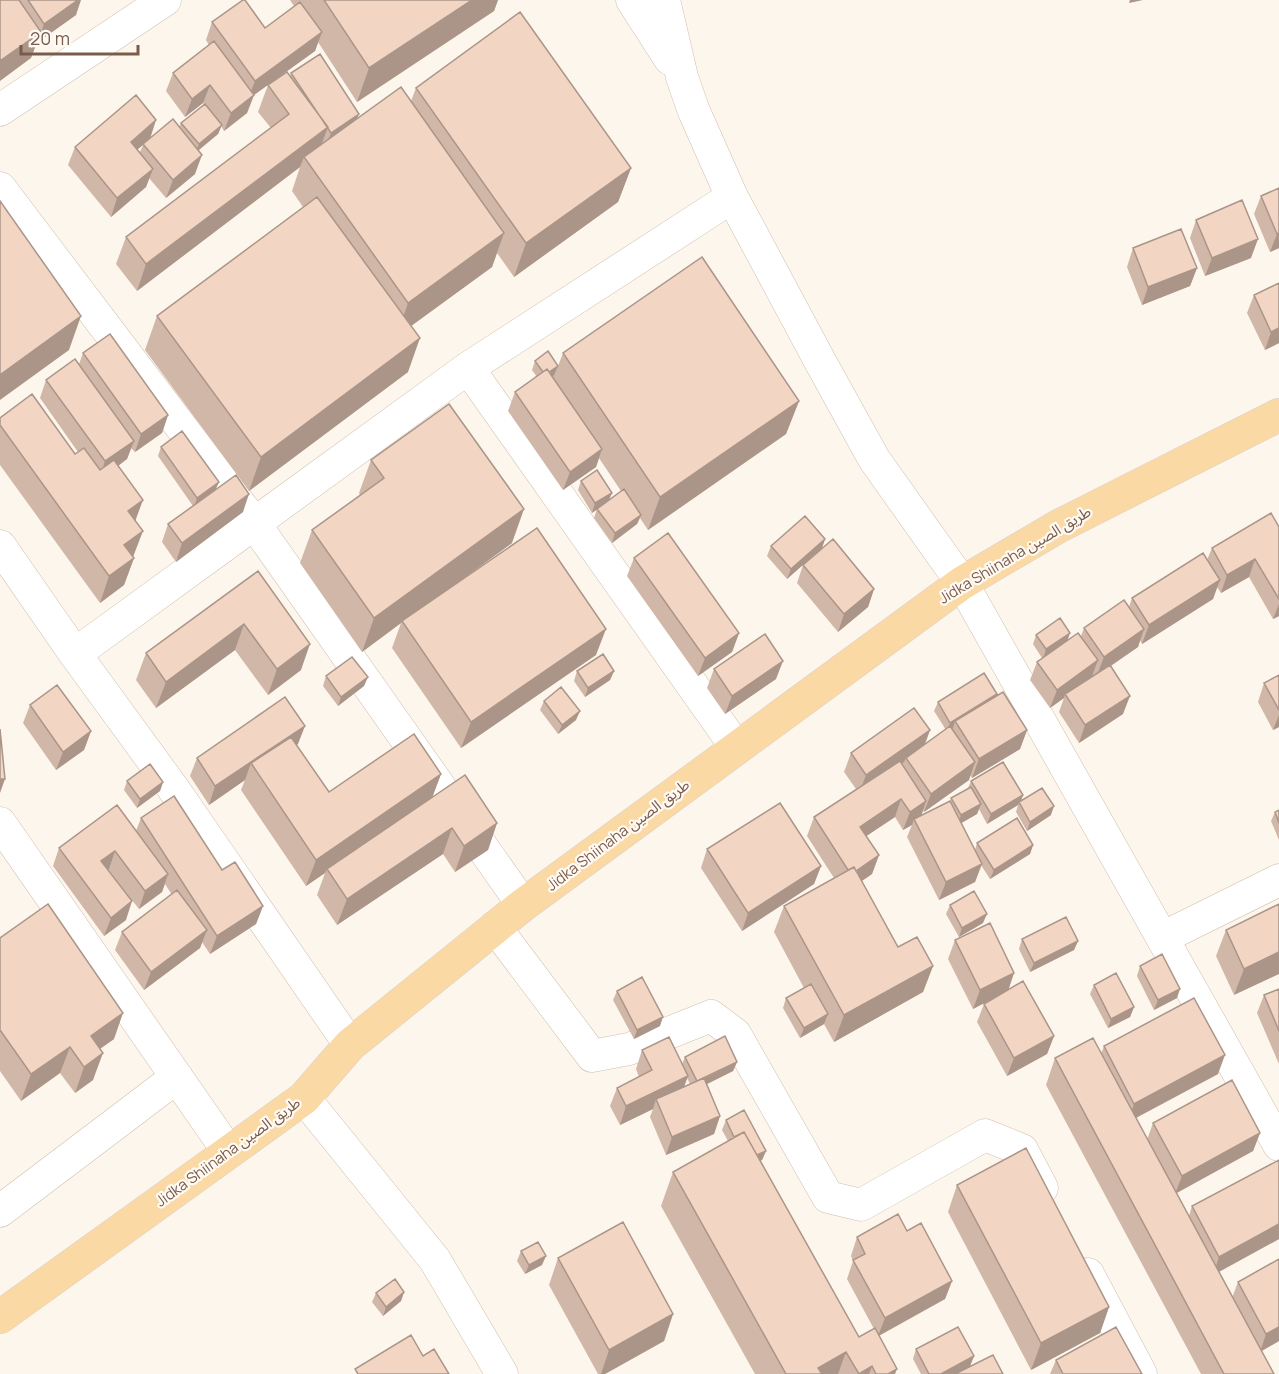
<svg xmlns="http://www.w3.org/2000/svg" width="1279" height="1374" viewBox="0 0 1279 1374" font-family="Manrope,'Noto Sans Arabic',sans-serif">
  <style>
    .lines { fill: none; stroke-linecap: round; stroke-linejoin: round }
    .minor-casing { stroke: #d1beb0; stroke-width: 33 }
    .primary-casing { stroke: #dad1cd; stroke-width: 34 }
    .minor { stroke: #fff; stroke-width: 32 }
    .primary { stroke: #fbd9a5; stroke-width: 33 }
    .wall { fill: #d1b7a8; fill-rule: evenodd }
    .shaded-wall { fill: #aa9588 }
    .building { fill: #f3d5c3; stroke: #aa9588; stroke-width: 1.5 }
    .labels { text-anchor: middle; stroke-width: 4.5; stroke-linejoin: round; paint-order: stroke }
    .street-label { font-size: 15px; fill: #7a5c4d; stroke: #fffaf3 }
  </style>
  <rect width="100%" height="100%" fill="#fdf6ec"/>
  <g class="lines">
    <defs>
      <path id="minor" d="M632,0L670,59
        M664,0L682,77L693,109L732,197L821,363L874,459L962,583L1279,1145
        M0,110L165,0
        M0,188L254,523L523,905
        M468,368L736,747
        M0,546L75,654L175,791L350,1045
        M75,654L468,368L732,197
        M0,823L228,1151
        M495,927L592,1056L629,1049L711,1016L735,1034L828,1197L861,1205L985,1135L1022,1150L1042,1188
        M1162,938L1279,880
        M304,1098L435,1260L502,1374
        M0,1211L177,1077
        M1088,1274L1141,1374"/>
      <path id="primary" d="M0,1317L304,1098L350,1045L523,905L962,583L1059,526L1279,415"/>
    </defs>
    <use href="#minor" class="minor-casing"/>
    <use href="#primary" class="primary-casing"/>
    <use href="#minor" class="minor"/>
    <use href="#primary" class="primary"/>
  </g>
  <path class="wall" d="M0,0H78L76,15L38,42L37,41L31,58Z
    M290,0H498L494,11L357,102L318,42L315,51L254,95L247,113L224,131L221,126L218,134L198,151L195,174L166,198L149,178L146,187L111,217L68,165L75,147L150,138L179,127L181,123L204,104L203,103L185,117L166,91L173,73L209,45L206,40L212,22L265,28L294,6ZM143,145L140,152L137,149Z
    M291,73L357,119L411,101L416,88L631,168L618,202L514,277L497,253L492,267L411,326L408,372L249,491L145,350L157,316L303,207L292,191L300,167L137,291L116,264L126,237L271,128L258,112L268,85L290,77Z
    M1279,188V248L1270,252L1254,214L1261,196Z
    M1196,220L1251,258L1205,276L1190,238Z
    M1133,248L1197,268L1190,286L1142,305L1127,267Z
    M1279,283V343L1265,350L1247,313L1254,295Z
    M83,353L168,415L162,433L135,452L131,448L127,459L118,466L136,521L133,557L134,558L124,585L100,603L0,465V418L75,454L78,452L40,398L46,380L79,364Z
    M563,353L799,401L786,434L648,530L640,518L637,524L612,543L594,518L597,509L592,513L578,490L581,481L612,493L609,500L621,491L599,458L596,467L563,490L508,411L515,392L537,377L532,370L535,361L558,366Z
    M161,447L216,489L243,512L176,562L162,542L168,524L193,506L158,456Z
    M371,460L512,543L446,591L596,655L461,748L392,648L401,623L362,652L300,563L312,530L360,495L359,493Z
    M1279,527V616L1273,619L1249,577L1221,593L1217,587L1213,599L1142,644L1140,640L1138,647L1111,666L1123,714L1079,743L1059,712L1064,698L1050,708L1030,680L1037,662L1042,658L1033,644L1036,635L1067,641L1081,636L1084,628L1129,607L1132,598L1207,560L1212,548Z
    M825,539L822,548L787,579L767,556L771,546Z
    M634,558L739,633L732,652L698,676L627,576Z
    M803,565L874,589L868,607L838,632L797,583Z
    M258,571L301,670L268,695L235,650L156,708L136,680L146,653Z
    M714,669L776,679L725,714L707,688Z
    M577,671H614L610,680L585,697L574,681Z
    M1279,675V727L1273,730L1258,702L1264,683Z
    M326,676L364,686L338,706L323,686Z
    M996,696L1027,730L1020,749L972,778L970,775L969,780L924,812L923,810L921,815L950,801L951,798L968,788L971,781L1023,795L1021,801L1051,815L1027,831L1016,812L1018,805L987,824L979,809L977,814L961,823L975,850L977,843L1033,845L1030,854L990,879L981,865L975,882L939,900L907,837L912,825L903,830L895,817L866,836L879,855L872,874L862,881L898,947L933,966L923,992L834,1042L824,1024L800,1038L783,1008L786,998L804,988L774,932L784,906L834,878L807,836L814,817L856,789L844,772L851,753L930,730L925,745L946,730L934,711L938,702Z
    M544,701L576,720L558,734L540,710Z
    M30,705L91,731L84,750L56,770L23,723Z
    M298,744L296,745L329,792L441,774L432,797L497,823L488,850L455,872L443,854L337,925L317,895L325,873L306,886L241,790L245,780L209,805L190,776L197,758Z
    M127,781L163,782L160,791L137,808L124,790Z
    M1279,810V840L1271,821L1275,812Z
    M141,818L222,870L263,906L256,924L210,954L202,942L200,948L144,990L115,950L122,932L172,895L165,884L162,892L139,909L108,869L126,920L104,936L53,866L59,848L136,831Z
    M707,849L821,866L814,884L742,931L701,868Z
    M1279,904L1234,995L1216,956L1226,930Z
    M950,905L983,923L959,937L946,914Z
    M0,938L114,1039L100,1049L93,1080L75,1093L60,1073L21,1101L0,1071Z
    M1022,939L1078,941L1074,950L1030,972L1019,949Z
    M955,940L1014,973L1008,990L1054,1036L1047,1054L1007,1076L977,1022L984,1004L991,999L973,1009L948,959Z
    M1140,966L1177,998L1154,1010L1137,976Z
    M1094,985L1134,1007L1130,1017L1108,1028L1090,994Z
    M1279,989V1064L1257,1013L1264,995Z
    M617,991L660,1026L634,1039L613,1000Z
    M1104,1046L1218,1074L1136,1118L1147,1140L1153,1123L1260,1133L1253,1151L1176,1193L1189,1216L1192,1206L1279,1160V1239L1219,1272L1232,1298L1238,1282L1279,1341L1261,1351L1274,1374H1201L1046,1085L1055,1058L1101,1054Z
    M642,1050L682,1064L685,1057L737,1062L733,1071L707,1084L720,1116L714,1134L666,1155L650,1117L653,1109L620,1125L610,1106L617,1088L639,1077L636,1069ZM687,1078L690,1084L684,1087Z
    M726,1120L766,1151L762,1160L760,1161L859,1337L874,1329L847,1279L853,1261L851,1256L857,1237L907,1231L952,1281L945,1299L879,1336L895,1374H755L661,1206L673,1172L728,1141L722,1130Z
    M957,1185L1109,1307L1100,1333L1031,1370L948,1212Z
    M521,1251L542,1265L525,1274L517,1261Z
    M558,1258L673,1314L664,1341L605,1374H598L549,1285Z
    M404,1292L401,1301L383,1316L372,1302L376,1293Z
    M916,1349L974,1356L970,1366L1003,1374H921L913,1359Z
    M1056,1360L1142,1374H1050Z"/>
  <path class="shaded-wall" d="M78,0H81L76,15L38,42L44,24Z
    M472,0H498L494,11L357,102L369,68Z
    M1130,0H1143L1129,3Z
    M41,32L31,58L0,81V61Z
    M322,32L315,51L254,95L247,113L224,131L231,113L248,99L255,81Z
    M210,85L203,103L185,117L192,99Z
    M359,114L352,132L324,151L331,133Z
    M156,120L150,139L125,160L131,142Z
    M222,125L218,134L195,153L199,144Z
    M328,127L318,154L304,157L300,167L137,291L146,264Z
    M202,155L195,174L166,198L173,180Z
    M631,168L618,202L514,277L526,243Z
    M153,169L146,187L111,217L117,198Z
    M504,233L492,267L396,337L408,303Z
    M1279,233V248L1270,252L1277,234Z
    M1258,239L1251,258L1205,276L1212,258Z
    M1197,268L1190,286L1142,305L1148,287Z
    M81,316L69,350L0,400V375Z
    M1279,328V343L1265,350L1271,332Z
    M420,338L408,372L249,491L261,457Z
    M558,366L554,375L542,385L546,375Z
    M799,401L786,434L648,530L660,497Z
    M168,415L162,433L135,452L141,434Z
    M134,441L127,459L99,480L105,461Z
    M602,449L596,467L563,490L570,472Z
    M219,482L215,491L194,507L197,498Z
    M612,493L608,502L592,513L595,503Z
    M249,494L243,512L176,562L182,543Z
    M143,500L133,527L128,511Z
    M524,509L512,543L403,622L402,621L401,623L362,652L374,618Z
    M641,515L637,524L612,543L615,533Z
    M143,531L133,557L124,545Z
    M825,539L822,548L787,579L791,569Z
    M134,558L124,585L100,603L109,576Z
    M1255,559L1249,577L1221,593L1227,575Z
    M1220,580L1213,599L1142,644L1149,625Z
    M874,589L868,607L838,632L844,614Z
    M1279,604V616L1273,619Z
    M244,624L235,650L156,708L166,682Z
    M606,629L596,655L461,748L471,722Z
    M1144,629L1138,647L1097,675L1104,657Z
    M739,633L732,652L698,676L705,658Z
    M1070,633L1067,642L1043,659L1046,649Z
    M310,644L301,670L268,695L277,669Z
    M1098,660L1091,679L1065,694L1064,698L1050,708L1057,690Z
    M783,661L776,679L725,714L732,696Z
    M614,671L610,680L585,697L588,688Z
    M368,677L364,686L338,706L341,697Z
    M997,694L993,703L955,721L953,728L947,732L950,723Z
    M1130,696L1123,714L1079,743L1085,725Z
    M580,711L576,720L558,734L562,725Z
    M1279,715V727L1273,730Z
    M305,726L298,744L257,772L251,763L245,780L209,805L215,786Z
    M930,730L923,748L906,758L904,762L859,794L866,775Z
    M1027,730L1020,749L972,778L979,759Z
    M91,731L84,750L56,770L63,752Z
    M975,762L969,780L924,812L931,794Z
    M441,774L431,801L327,869L325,873L306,886L316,860Z
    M0,779H5L0,793Z
    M163,782L160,791L137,808L140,799Z
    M1023,795L1020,804L1019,802L1018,805L987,824L991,814Z
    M901,799L895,817L853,845L860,827Z
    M926,801L920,820L914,819L912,825L903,830L910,812Z
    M981,804L977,814L958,825L961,815Z
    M1054,806L1051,815L1027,831L1030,822Z
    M497,823L488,850L455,872L464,846Z
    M452,828L443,854L337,925L347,899Z
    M1033,845L1030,854L990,879L994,870Z
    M115,851L109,869L95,879L101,861Z
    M879,855L872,874L844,893L851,874Z
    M982,864L975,882L939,900L946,882Z
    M821,866L814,884L742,931L748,913Z
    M168,874L162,892L139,909L145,891Z
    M132,901L126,920L104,936L111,918Z
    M263,906L256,924L210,954L217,936Z
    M987,914L983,923L959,937L962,928Z
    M207,930L200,948L144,990L151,972Z
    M1078,941L1074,950L1030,972L1034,963Z
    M1279,952V974L1234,995L1244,969Z
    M933,966L923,992L834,1042L844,1015Z
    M1014,973L1008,991L973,1009L980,990Z
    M1180,989L1177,998L1154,1010L1158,1000Z
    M1134,1007L1130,1017L1108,1028L1111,1019Z
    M123,1013L114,1039L81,1062L91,1036Z
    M828,1014L824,1024L800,1038L804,1028Z
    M663,1017L660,1026L634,1039L637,1030Z
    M1054,1036L1047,1054L1007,1076L1014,1058Z
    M70,1047L60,1073L21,1101L31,1074Z
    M103,1053L93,1080L75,1093L84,1067Z
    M1225,1055L1218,1074L1128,1122L1134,1104Z
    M737,1062L733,1071L693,1091L697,1082Z
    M688,1076L681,1095L656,1099L653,1109L620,1125L626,1106Z
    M720,1116L714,1134L666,1155L672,1137Z
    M1260,1133L1253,1151L1175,1194L1182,1176Z
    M766,1151L762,1160L743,1170L747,1161Z
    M1279,1224V1239L1213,1275L1219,1257Z
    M546,1256L542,1265L525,1274L529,1265Z
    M952,1281L945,1299L878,1336L885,1318Z
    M404,1292L401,1301L383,1316L386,1307Z
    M1109,1307L1100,1333L1031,1370L1041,1343Z
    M673,1314L664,1341L605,1374H601L609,1350Z
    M1279,1327V1341L1260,1352L1266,1334Z
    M846,1352L838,1374H816L818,1368Z
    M974,1356L970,1366L955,1374H941Z
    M872,1366L869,1374H858Z
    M897,1369L895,1374H888Z"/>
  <path class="building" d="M0,0H19L41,32L0,61Z
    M28,0H78L44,24Z
    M243,0H245L265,28L300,2L322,32L255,81L212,22Z
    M324,0H472L369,68Z
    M520,12L631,168L526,243L416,88Z
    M214,41L254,95L231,113L210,85L192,99L173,73Z
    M320,54L359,114L331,133L291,73Z
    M287,72L328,127L146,264L126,237L289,114L268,85Z
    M401,87L504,233L408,303L304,157Z
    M136,95L156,120L131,142L153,169L117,198L75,147Z
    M205,104L222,125L199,144L181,123Z
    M173,119L202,155L173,180L143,144Z
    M1279,188V233L1277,234L1261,196Z
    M317,197L420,338L261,457L157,316Z
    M1242,200L1258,239L1212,258L1196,220Z
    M0,201L81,316L0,375Z
    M1181,229L1197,268L1148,287L1133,248Z
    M702,257L799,401L660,497L563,353Z
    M1279,283V328L1271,332L1254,295Z
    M110,334L168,415L141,434L83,353Z
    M548,351L558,366L549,372L547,369L543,372L535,361Z
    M75,359L134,441L105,461L46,380Z
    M547,369L602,449L570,472L515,392Z
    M32,394L75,454L84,448L100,470L114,460L143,500L128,511L143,531L124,545L134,558L109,576L0,425V418Z
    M449,404L524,509L374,618L312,530L384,478L371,460Z
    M182,431L219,482L197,498L161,447Z
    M597,470L612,493L595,503L581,481Z
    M236,475L249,494L182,543L168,524Z
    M624,489L641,515L615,533L597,509Z
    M1271,513L1279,527V599L1255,559L1227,575L1212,548Z
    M805,516L825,539L791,569L771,546Z
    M537,528L606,629L471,722L402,621Z
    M668,533L739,633L705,658L634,558Z
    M833,539L874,589L844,614L803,565Z
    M1203,553L1220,580L1149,625L1132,598Z
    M258,571L310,644L277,669L244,624L166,682L146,653Z
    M1124,600L1144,629L1104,657L1084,628Z
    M1060,618L1070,633L1046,649L1036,635Z
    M1078,633L1098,660L1057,690L1037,662Z
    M765,634L783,661L732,696L714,669Z
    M603,654L614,671L588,688L577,671Z
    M352,657L368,677L341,697L326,676Z
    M1110,665L1130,696L1085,725L1065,694Z
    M984,673L997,694L950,723L938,702Z
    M1279,675V710L1264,683Z
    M57,685L91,731L63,752L30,705Z
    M561,687L580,711L562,725L544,701Z
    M1003,692L1027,730L979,759L955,721Z
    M285,697L305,726L215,786L197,758Z
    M914,708L930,730L866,775L851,753Z
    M950,726L975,762L931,794L906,758Z
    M0,729L5,779H0Z
    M414,734L441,774L316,860L251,763L291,737L329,792Z
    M900,761L926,801L910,812L901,799L860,827L879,855L856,871L854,867L848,870L814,817Z
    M1003,762L1023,795L991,814L971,781Z
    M150,764L163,782L140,799L127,781Z
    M465,775L497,823L464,846L452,828L347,899L327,869Z
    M971,787L981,804L961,815L951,798Z
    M1042,788L1054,806L1030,822L1019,802Z
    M174,796L222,870L235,862L263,906L217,936L141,818Z
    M950,801L982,864L946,882L914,819Z
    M780,803L821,866L748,913L707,849Z
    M117,805L168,874L145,891L115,851L101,861L132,901L111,918L59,848Z
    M1279,810V823L1275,812Z
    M1017,818L1033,845L994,870L977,843Z
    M854,867L898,947L917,937L933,966L844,1015L784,906Z
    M177,890L207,930L151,972L122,932Z
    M974,891L987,914L962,928L950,905Z
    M48,904L123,1013L91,1036L103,1053L84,1067L70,1047L31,1074L0,1030V938Z
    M1279,904V952L1244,969L1226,930Z
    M1066,917L1078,941L1034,963L1022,939Z
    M990,923L1014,973L980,990L955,940Z
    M1162,954L1180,989L1158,1000L1140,966Z
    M1116,973L1134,1007L1111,1019L1094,985Z
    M642,977L663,1017L637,1030L617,991Z
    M1023,981L1054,1036L1014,1058L984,1004Z
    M811,984L828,1014L804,1028L786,998Z
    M1279,989V1031L1264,995Z
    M1194,998L1225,1055L1134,1104L1104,1046Z
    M725,1036L737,1062L697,1081L685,1057Z
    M669,1037L688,1076L626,1106L617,1088L652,1070L642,1050Z
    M1093,1038L1274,1374H1224L1055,1058Z
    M704,1078L720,1116L672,1137L656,1099Z
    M1232,1080L1260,1133L1182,1176L1153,1123Z
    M744,1110L766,1151L757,1155L744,1132L734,1137L726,1120Z
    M744,1132L859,1337L875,1328L897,1369L888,1374H876L872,1366L859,1374L846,1352L818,1368L822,1374H786L673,1172Z
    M1026,1148L1109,1307L1041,1343L957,1185Z
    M1279,1160V1224L1219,1257L1192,1206Z
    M898,1214L907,1231L921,1223L952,1281L885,1318L853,1260L865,1254L857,1237Z
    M623,1222L673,1314L609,1350L558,1258Z
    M538,1242L546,1256L529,1265L521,1251Z
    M1279,1259V1327L1266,1334L1238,1282Z
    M395,1279L404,1292L386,1307L376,1293Z
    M958,1327L974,1356L941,1374H929L916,1349Z
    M1116,1327L1142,1374H1063L1056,1360Z
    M411,1335L423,1356L434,1349L449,1374H358L355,1369Z
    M993,1355L1003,1374H955Z"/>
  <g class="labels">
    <g class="street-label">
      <text transform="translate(1015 555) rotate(-31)" y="5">Jidka Shiinaha طريق الصين</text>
      <text transform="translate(618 835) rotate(-37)" y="5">Jidka Shiinaha طريق الصين</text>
      <text transform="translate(228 1152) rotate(-36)" y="5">Jidka Shiinaha طريق الصين</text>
    </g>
  </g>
  <path d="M21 45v9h117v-9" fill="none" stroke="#7a5c4d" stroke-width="3"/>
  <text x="30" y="45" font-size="18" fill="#7a5c4d" stroke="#fffaf3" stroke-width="4.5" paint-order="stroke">20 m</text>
</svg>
